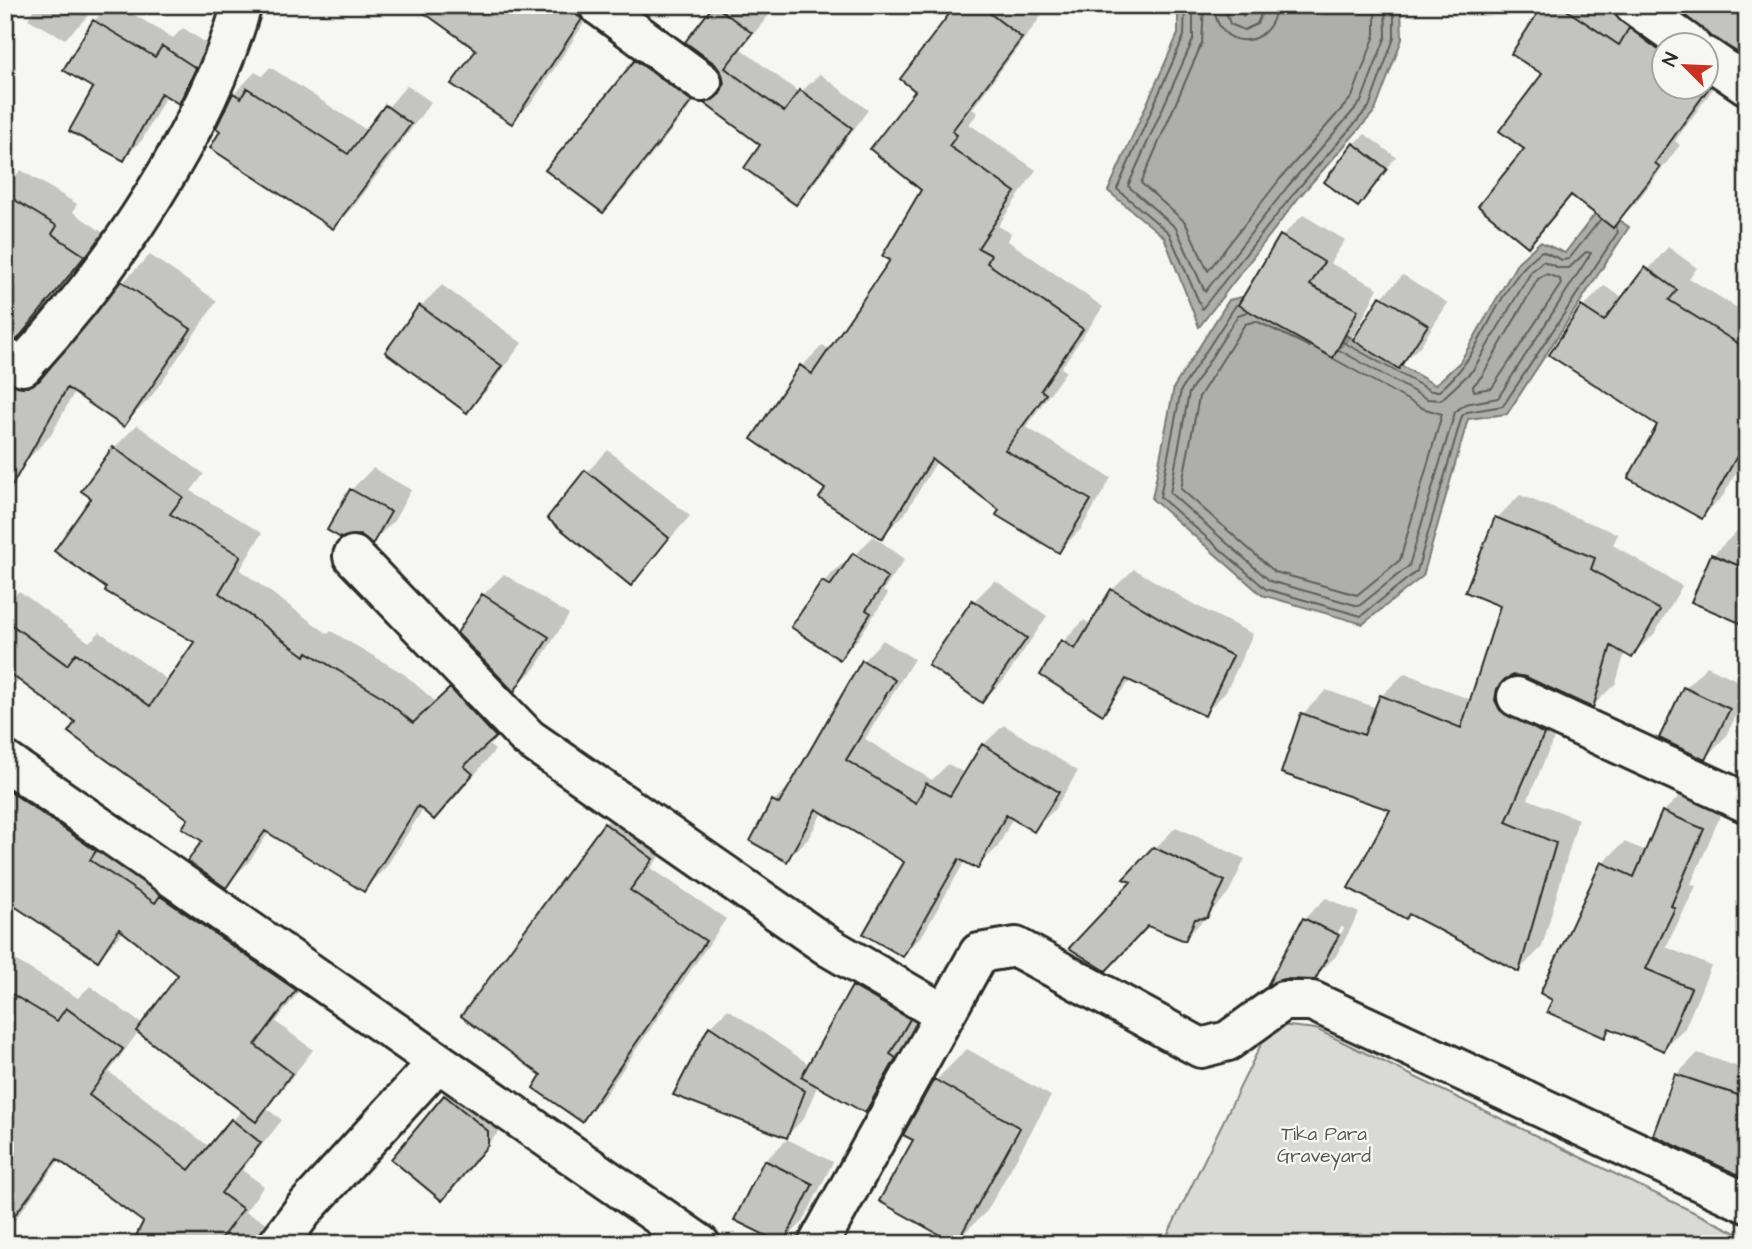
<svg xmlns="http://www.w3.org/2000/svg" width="1752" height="1249" viewBox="0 0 1752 1249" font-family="'Architects Daughter',sans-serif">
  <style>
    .green { fill: #d9d9d5; stroke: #828280; stroke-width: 2 }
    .water { fill: #aeaeab; stroke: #7a7a78; stroke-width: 2 }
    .shadow { fill: #0003; fill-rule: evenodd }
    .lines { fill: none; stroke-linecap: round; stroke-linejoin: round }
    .shore { stroke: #5f5f5e; stroke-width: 2 }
    .building { fill: #c3c3c0; stroke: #2b2b2b; stroke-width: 2 }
    .minor-casing { stroke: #2b2b2b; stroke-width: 44 }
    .minor { stroke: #f6f6f2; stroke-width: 38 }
    .labels { text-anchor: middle; stroke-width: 5; stroke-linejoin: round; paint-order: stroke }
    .park-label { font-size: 19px; fill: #565656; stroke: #f6f6f2 }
  </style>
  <rect width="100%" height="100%" fill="#f6f6f2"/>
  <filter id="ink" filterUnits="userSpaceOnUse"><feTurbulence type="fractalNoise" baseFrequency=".0143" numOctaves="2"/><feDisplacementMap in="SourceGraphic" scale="14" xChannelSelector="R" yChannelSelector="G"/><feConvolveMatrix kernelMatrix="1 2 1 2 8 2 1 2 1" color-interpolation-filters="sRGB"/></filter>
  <g filter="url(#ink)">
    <path class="green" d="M1271,1024L1316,1029L1747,1238V1244H1163Z"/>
    <path class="water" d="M1178,5H1239L1243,16L1251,5H1401L1402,39L1375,111L1300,196L1199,327L1164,237L1108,191L1178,34Z
      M1600,207L1629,227L1507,414L1468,419L1423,576L1363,624L1262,595L1152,499L1174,387L1229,300L1259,293L1366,345L1435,385L1460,362L1518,262L1540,242L1565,253Z"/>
    <path class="shadow" d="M36,5H93L86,18L65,39L28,19Z
      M110,5H118L173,38L183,28L214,48L198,83L179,102L167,94L142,140L123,159L96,87L94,21Z
      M423,5H596L533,101L512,122L478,49Z
      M716,5H757L769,15L741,49L800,93L820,74L868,110L813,185L795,203L763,145L707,103L725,85L724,73L716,63L688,42Z
      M958,5H1044L1038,12L1042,15L972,109L978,113L969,124L1036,170L998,226L1011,233L1008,241L1103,307L1061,368L1066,371L1026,427L1111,478L1081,529L1059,551L937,461L904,515L882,536L827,488L801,367L823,345L831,351L892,260L923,190L917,90Z
      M1545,5H1648L1664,46V88H1706V47L1731,64L1675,141L1680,145L1635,204L1613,225L1573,194L1528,245L1526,148L1544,73Z
      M658,39L712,79L625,189L603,211L548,170L637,61Z
      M270,67L368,131L407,85L431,102L355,205L333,227L223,130L234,94L255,72L262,76Z
      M1365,134L1396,157L1358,205L1354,144Z
      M21,170L77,204L73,212L105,234L24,329L5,318V186Z
      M1303,215L1345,240L1330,263L1378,288L1355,334L1333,356L1240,305L1282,236Z
      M1668,247L1697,268L1689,278L1747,314V453L1723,496L1702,517L1659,424L1583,307L1604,286L1624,298Z
      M150,255L217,301L151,397L124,425L75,391L51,435L24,463L8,383L35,356L56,361L60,358L123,282Z
      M1403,275L1448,303L1420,346L1399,367L1355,339L1382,297Z
      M442,285L522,343L488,389L467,410L420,307Z
      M137,425L204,474L191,491L262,533L240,570L328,634L331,631L404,674L436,702L474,667L518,713L486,743L495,750L457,796L434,818L423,809L386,867L364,890L270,831L248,863L225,885L190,819L77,722L20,679L10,689L5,685V605L19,591L89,642L100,632L169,681L196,642L93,498L84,491L114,448Z
      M608,450L690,516L631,583L587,472Z
      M373,468L411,490L394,521L372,542L359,533L351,490Z
      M1520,495L1618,534L1613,545L1682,586L1655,633L1631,656L1625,652L1616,683L1593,706L1518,674L1523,687L1566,710L1528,799L1578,819L1542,947L1519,970L1410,913L1393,809L1303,714L1326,690L1377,708L1381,696L1405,673L1471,700L1502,605L1497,518Z
      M1741,527L1747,529V624L1693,601L1713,555Z
      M873,536L905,559L883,591L888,594L858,639L840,657L823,582L842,564L846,566Z
      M1134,569L1195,605L1253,634L1226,692L1204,714L1132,679L1103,712L1063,642L1084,620L1092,625L1112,590Z
      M504,574L569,615L535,668L514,689L483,595Z
      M995,580L1047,616L1004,680L982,701L974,601Z
      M883,640L914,659L865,739L932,780L948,764L966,774L983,745L1004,725L1078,771L1054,810L1034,830L1013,817L998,847L977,867L965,861L923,934L903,955L906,861L823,811L808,839L787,859L774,801L794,781L863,661Z
      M1707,666L1747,685V693L1726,736L1705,758L1662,738L1685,688Z
      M5,728L7,747L317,967L276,1022L313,1050L267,1109L282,1120L242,1170L264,1186L245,1212L280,1229L288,1240L309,1244H134L146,1222L60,1159L5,1233V954L78,998L90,986L143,1025L181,974L124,931L98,959L5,900ZM139,1031L243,1109L210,1147L109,1072Z
      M1685,791L1724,807L1691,884L1696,886L1666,947L1711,966L1685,1028L1663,1049L1613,1028L1605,1036L1603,863L1624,842L1647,851L1663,812Z
      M627,802L674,837L651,868L726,919L603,1098L582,1120L543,1075L464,1016L605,824Z
      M1176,827L1245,859L1228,894L1185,939L1134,882L1126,878Z
      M1326,898L1359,913L1336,956L1314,978L1304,919ZM1341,927L1344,928L1328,959H1324Z
      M885,956L940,987L896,1080L865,1111L818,1084L804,1118L787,1136L710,1027L728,1009L810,1065L854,987Z
      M967,1049L1051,1096L987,1211L955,1242L915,1140L936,1080Z
      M1698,1053L1747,1070V1179L1656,1135L1676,1075Z
      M466,1075L514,1114L442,1198L445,1096Z
      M787,1139L833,1162L803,1222L781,1243L736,1220L765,1161Z
      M481,1232L502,1244H469Z"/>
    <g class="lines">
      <path class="shore" d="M1185,5L1184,36L1117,189L1169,233L1202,309L1295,192L1369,107L1394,38V5
        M1193,5V40L1128,186L1176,228L1205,292L1288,186L1361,102L1386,36L1385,5
        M1204,5L1202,43L1141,183L1185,222L1208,271L1280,179L1352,97L1375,35V5
        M1214,5C1216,54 1274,50 1276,5
        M1224,5L1230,24L1244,30L1257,24L1265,5
        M1546,274L1560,279L1561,284L1492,388L1474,391L1473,386L1482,376L1538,279Z
        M1236,305L1181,390L1160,497L1266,589L1361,616L1417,571L1462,416L1467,412L1503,406L1618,232L1616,227
        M1247,312L1238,315L1189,393L1170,493L1270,581L1359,606L1409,566L1455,412L1465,404L1498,398L1591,253L1586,252L1569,268H1559L1543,261L1531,272L1473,370L1441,400L1427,399L1339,350
        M1343,342L1431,391H1439C1486,354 1495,284 1542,251L1562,260L1569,259L1600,220
        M1310,347L1256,321L1245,324L1199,397L1181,489L1275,572L1357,595L1400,560L1442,414L1422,408L1334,359"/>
    </g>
    <path class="building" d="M413,5H562L582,19L512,124L451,84L476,50Z
      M714,5L752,33L725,68L784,112L800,90L852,128L796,205L744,168L760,145L704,103L720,94L724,84L722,74L715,64L685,42Z
      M956,5H979L1022,38L952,131L957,135L949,146L1015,192L978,248L991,255L987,263L1083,329L1041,390L1046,394L1005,450L1091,500L1059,553L996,515L999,510L932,459L882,539L819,498L825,489L751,439L800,365L812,374L890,260L882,256L921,190L870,149L915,91L900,79Z
      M1543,5H1559L1619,45L1629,28L1664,54V88H1706V84L1710,86L1655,163L1660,167L1613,228L1571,195L1528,247L1478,206L1524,149L1499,131L1542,74L1511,54Z
      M1672,5H1747V58L1710,36Z
      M93,20L155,57L162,46L196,68L179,104L161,93L124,161L69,131L93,88L63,70Z
      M635,60L692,101L603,213L545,170Z
      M247,88L348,154L385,105L411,124L333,229L210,148L220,131L216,128L233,93L241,98Z
      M1353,143L1387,169L1358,207L1324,182Z
      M5,194L57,226L52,234L85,256L17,340L5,337Z
      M1280,235L1324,262L1310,285L1358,310L1333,358L1238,305Z
      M1645,267L1677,290L1669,300L1747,349V438L1702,519L1628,478L1657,425L1549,355L1581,306L1604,321Z
      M121,281L191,329L124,427L67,388L5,498V382L27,387L39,381Z
      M1380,296L1428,325L1399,369L1353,340Z
      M419,305L502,366L467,413L385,352Z
      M113,447L183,497L170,514L241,556L219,593L305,656L307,652L381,696L413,723L450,688L496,737L464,766L473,774L434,820L418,806L364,892L265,831L226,888L187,861L202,841L182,828L188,819L68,732L75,722L5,670V620L67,665L76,653L150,706L194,642L105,591L106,588L54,551L91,498L81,491Z
      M585,470L669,538L631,586L547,518Z
      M350,489L391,512L372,545L360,535L341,538L327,530Z
      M1495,517L1595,558L1591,569L1660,610L1632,658L1611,646L1593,708L1526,677L1514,675L1505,679L1497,689L1495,700L1500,710L1544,734L1506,822L1556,843L1519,972L1409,914L1406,919L1348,888L1390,810L1281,773L1301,713L1364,735L1380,695L1461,728L1500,606L1465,592Z
      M853,553L888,578L866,610L871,613L840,660L791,627L822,581L830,586Z
      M1711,554L1747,569V626L1691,602Z
      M1111,589L1173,626L1233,656L1205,716L1126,679L1103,715L1040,675L1061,640L1075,649Z
      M482,594L549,637L514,692L457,633Z
      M972,600L1027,638L982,703L928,665Z
      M862,660L895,680L846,760L916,803L926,783L950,796L982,744L1059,792L1034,832L1006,815L978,869L959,859L903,957L863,934L904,862L816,809L787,862L750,841L772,800L779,804Z
      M1683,687L1730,709L1705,760L1659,738Z
      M5,788L96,851L90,860L155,903L160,896L296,990L255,1045L292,1073L256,1122L136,1031L178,975L119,929L98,961L5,900Z
      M1662,811L1704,829L1671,906L1675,908L1646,969L1691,988L1664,1051L1609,1028L1605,1038L1547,1012L1552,1000L1540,993L1601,862L1634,877Z
      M604,823L653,859L630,890L706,941L582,1122L533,1088L541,1075L461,1016Z
      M1153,847L1225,881L1207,918L1195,919L1185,941L1148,926L1106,971L1069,948L1131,882L1123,879Z
      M1303,918L1339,935L1315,980L1283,979L1267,986Z
      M852,986L910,1019L890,1054L896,1058L865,1113L801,1077Z
      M5,990L57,1021L66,1008L123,1049L89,1095L189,1170L231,1119L261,1143L221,1193L243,1209L217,1244H132L143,1222L57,1159L5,1228Z
      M709,1026L805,1091L787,1138L673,1095Z
      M1675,1074L1747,1098V1179L1653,1135Z
      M934,1079L1020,1128L956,1244L879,1201L913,1140L903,1135Z
      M444,1095L488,1131V1145L442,1201L391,1159Z
      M764,1160L813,1184L783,1244L734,1220Z"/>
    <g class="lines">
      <defs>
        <path id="minor" d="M598,5L702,82
          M1634,5L1691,46
          M1706,57L1747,85
          M5,358L23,366C113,269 205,133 242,5
          M353,556L528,738L829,947L944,1014
          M1517,697L1747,803
          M5,761L700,1244
          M278,1244L305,1208L438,1062
          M818,1244L979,953L1016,947L1201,1048L1228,1041L1283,1001H1312L1747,1203"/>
      </defs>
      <use href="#minor" class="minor-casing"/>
      <use href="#minor" class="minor"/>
    </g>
  </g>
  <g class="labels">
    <g class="park-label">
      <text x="1324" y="1140">Tika Para<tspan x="1324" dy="22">Graveyard</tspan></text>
    </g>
  </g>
  <rect width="1752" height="1249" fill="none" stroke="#f6f6f2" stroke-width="28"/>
  <rect x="14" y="14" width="1724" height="1221" fill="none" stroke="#2b2b2b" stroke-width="2.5" filter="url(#ink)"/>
  <g transform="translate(1685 66) rotate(294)"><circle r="33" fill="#f6f6f2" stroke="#a5a5a2" stroke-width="2"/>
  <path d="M0-5L12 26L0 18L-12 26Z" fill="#c8321e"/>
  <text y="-10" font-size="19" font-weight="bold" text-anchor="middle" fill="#2b2b2b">N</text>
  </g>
</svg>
